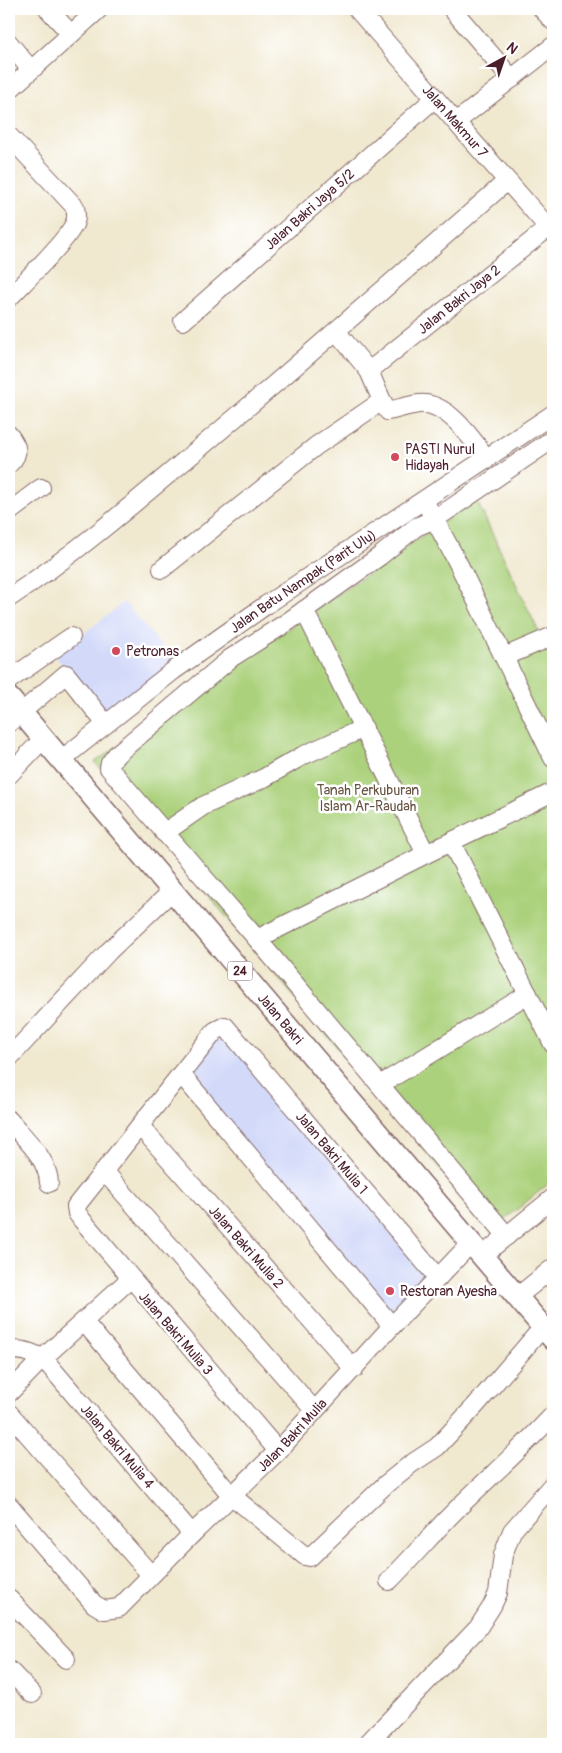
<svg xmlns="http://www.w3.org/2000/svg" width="562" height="1753" viewBox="0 0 562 1753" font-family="Pangolin,sans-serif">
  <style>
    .built { fill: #d2d9f9 }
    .green { fill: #abd17b; stroke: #7a7853 }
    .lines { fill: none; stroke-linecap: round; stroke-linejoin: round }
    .minor-casing { stroke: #846564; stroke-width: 20 }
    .major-casing { stroke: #846564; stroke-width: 24 }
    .minor { stroke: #fff; stroke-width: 18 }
    .major { stroke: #fff; stroke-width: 21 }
    .poi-dot { fill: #d1495b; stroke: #fff; stroke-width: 2 }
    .labels { text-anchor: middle; stroke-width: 5; stroke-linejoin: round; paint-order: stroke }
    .shield { fill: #fff; stroke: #80626b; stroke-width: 1 }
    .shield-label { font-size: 12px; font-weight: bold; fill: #4a1f2b }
    .street-label { font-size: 14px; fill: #4a1f2b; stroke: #fff }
    .poi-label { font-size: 14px; fill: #4a1f2b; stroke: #fff; text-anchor: start }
    .park-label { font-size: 14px; fill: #675443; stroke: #fff }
  </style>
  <rect width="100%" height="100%" fill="#fff"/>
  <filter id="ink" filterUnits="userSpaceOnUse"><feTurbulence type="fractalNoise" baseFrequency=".02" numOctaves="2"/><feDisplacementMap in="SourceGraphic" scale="10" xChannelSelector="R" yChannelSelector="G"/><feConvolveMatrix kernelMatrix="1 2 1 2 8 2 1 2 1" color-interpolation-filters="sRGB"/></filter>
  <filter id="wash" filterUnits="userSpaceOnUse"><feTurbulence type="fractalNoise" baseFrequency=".0096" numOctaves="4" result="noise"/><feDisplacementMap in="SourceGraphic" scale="20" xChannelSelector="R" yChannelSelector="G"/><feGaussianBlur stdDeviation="1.12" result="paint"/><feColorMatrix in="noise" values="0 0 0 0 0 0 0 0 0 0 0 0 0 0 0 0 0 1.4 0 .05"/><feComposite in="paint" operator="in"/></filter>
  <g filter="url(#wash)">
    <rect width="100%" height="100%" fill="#f0e8cf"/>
    <path class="built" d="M124,602L174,661L104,716L55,656Z
      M228,1022L443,1277L393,1332L177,1074Z"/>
    <path class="green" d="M476,499L544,643L553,640V1180L492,1230L95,762Z"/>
  </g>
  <g filter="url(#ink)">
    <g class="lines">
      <defs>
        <g id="minor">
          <path d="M48,9L71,34"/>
          <path id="s1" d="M357,9L553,233"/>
          <path d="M452,9L512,79"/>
          <path d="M542,9L553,21"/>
          <path d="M9,43L31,70"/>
          <path d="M9,90L99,9"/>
          <path d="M456,122L553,46"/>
          <path d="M9,136L75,207C76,212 77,217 75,222C69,239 23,283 9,298"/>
          <path id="s2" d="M183,321L435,98"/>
          <path id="s3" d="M369,371L548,228"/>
          <path d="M382,401L388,411C398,409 409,405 419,404C447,401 472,439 487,459"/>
          <path d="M9,435C17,446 21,453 9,464"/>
          <path d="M429,509L459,565L553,758"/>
          <path d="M9,512L41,488"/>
          <path d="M162,569L316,446L382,401L369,371L336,331"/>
          <path d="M9,598C77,553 139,499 202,446C305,359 406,270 507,181"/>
          <path d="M304,610L426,854"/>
          <path d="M504,657L553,636"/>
          <path d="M9,680L71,637"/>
          <path d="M9,723L66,674L106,724"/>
          <path id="s4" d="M61,760L173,671L266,605L553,414"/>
          <path d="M9,775L43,739"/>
          <path d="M164,833L203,806L264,778L302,756L364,728"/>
          <path d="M451,842L553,1044"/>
          <path d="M257,939L426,854L553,792"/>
          <path d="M9,1058L109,951L172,891"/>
          <path d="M181,1074L392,1326"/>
          <path d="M380,1085L528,994"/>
          <path d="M9,1120C24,1138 48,1158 49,1183"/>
          <path id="s5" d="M140,1126L354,1369"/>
          <path d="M104,1171L314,1410"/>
          <path d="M507,1236L257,939L109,768L110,763L117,754L231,658L289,621L380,556L416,527L435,519L553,439"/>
          <path d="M482,1256L553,1198"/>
          <path d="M517,1297L553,1268"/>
          <path d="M84,1322L231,1495L305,1556L310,1557L386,1484L411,1464L437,1447L476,1405L543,1327"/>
          <path id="s6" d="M9,1352C20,1347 33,1354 43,1358L192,1534"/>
          <path d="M9,1393L43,1358L130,1279"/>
          <path d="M9,1413L151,1575"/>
          <path id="s7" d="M278,1451L82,1220L77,1213L76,1206L215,1031L225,1026L438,1278"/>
          <path id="s8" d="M9,1505L94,1604L104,1610L119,1608L192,1534L278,1451L392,1326L471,1243"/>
          <path d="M389,1581C409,1561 427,1540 446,1520C481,1484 519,1452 553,1415"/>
          <path d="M9,1599L66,1659"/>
          <path d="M9,1670L32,1694"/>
          <path d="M367,1744L478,1628L492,1606L498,1593L503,1555L512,1531L553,1484"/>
        </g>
        <g id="major">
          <path id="s9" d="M9,698L471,1243L553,1339"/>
        </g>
      </defs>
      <use href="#minor" class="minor-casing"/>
      <use href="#major" class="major-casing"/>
      <use href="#minor" class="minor"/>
      <use href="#major" class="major"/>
    </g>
  </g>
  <g class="poi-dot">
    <circle cx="395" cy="457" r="5"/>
    <circle cx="116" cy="651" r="5"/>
    <circle cx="390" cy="1291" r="5"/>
  </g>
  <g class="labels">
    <rect class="shield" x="227.5" y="961.5" width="25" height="19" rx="4"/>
    <g class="shield-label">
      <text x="240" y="975">24</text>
    </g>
    <g class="street-label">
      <text dy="5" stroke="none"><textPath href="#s1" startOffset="149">Jalan Makmur 7</textPath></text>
      <text dy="5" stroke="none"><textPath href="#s2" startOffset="169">Jalan Bakri Jaya 5/2</textPath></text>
      <text dy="5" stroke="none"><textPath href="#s3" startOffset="115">Jalan Bakri Jaya 2</textPath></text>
      <text dy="5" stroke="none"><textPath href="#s4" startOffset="301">Jalan Batu Nampak (Parit Ulu)</textPath></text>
      <text dy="5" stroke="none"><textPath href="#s9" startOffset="420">Jalan Bakri</textPath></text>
      <text dy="5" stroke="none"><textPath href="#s7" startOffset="719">Jalan Bakri Mulia 1</textPath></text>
      <text dy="5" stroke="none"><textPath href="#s5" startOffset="161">Jalan Bakri Mulia 2</textPath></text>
      <text transform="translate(176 1333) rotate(49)" y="5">Jalan Bakri Mulia 3</text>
      <text dy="5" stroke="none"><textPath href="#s8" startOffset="402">Jalan Bakri Mulia</textPath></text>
      <text dy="5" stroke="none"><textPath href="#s6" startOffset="151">Jalan Bakri Mulia 4</textPath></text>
    </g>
    <g class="poi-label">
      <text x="405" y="454">PASTI Nurul<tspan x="405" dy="16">Hidayah</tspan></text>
      <text x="126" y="656">Petronas</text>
      <text x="400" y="1296">Restoran Ayesha</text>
    </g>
    <g class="park-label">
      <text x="368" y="795">Tanah Perkuburan<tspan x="368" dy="16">Islam Ar-Raudah</tspan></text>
    </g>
  </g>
  <rect width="562" height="1753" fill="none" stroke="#fff" stroke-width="30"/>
  <g transform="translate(504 58) rotate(40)" stroke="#ffffff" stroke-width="4" paint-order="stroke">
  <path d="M0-4L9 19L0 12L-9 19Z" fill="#4a1f2b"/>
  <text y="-8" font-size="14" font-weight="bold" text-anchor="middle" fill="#4a1f2b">N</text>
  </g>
</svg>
